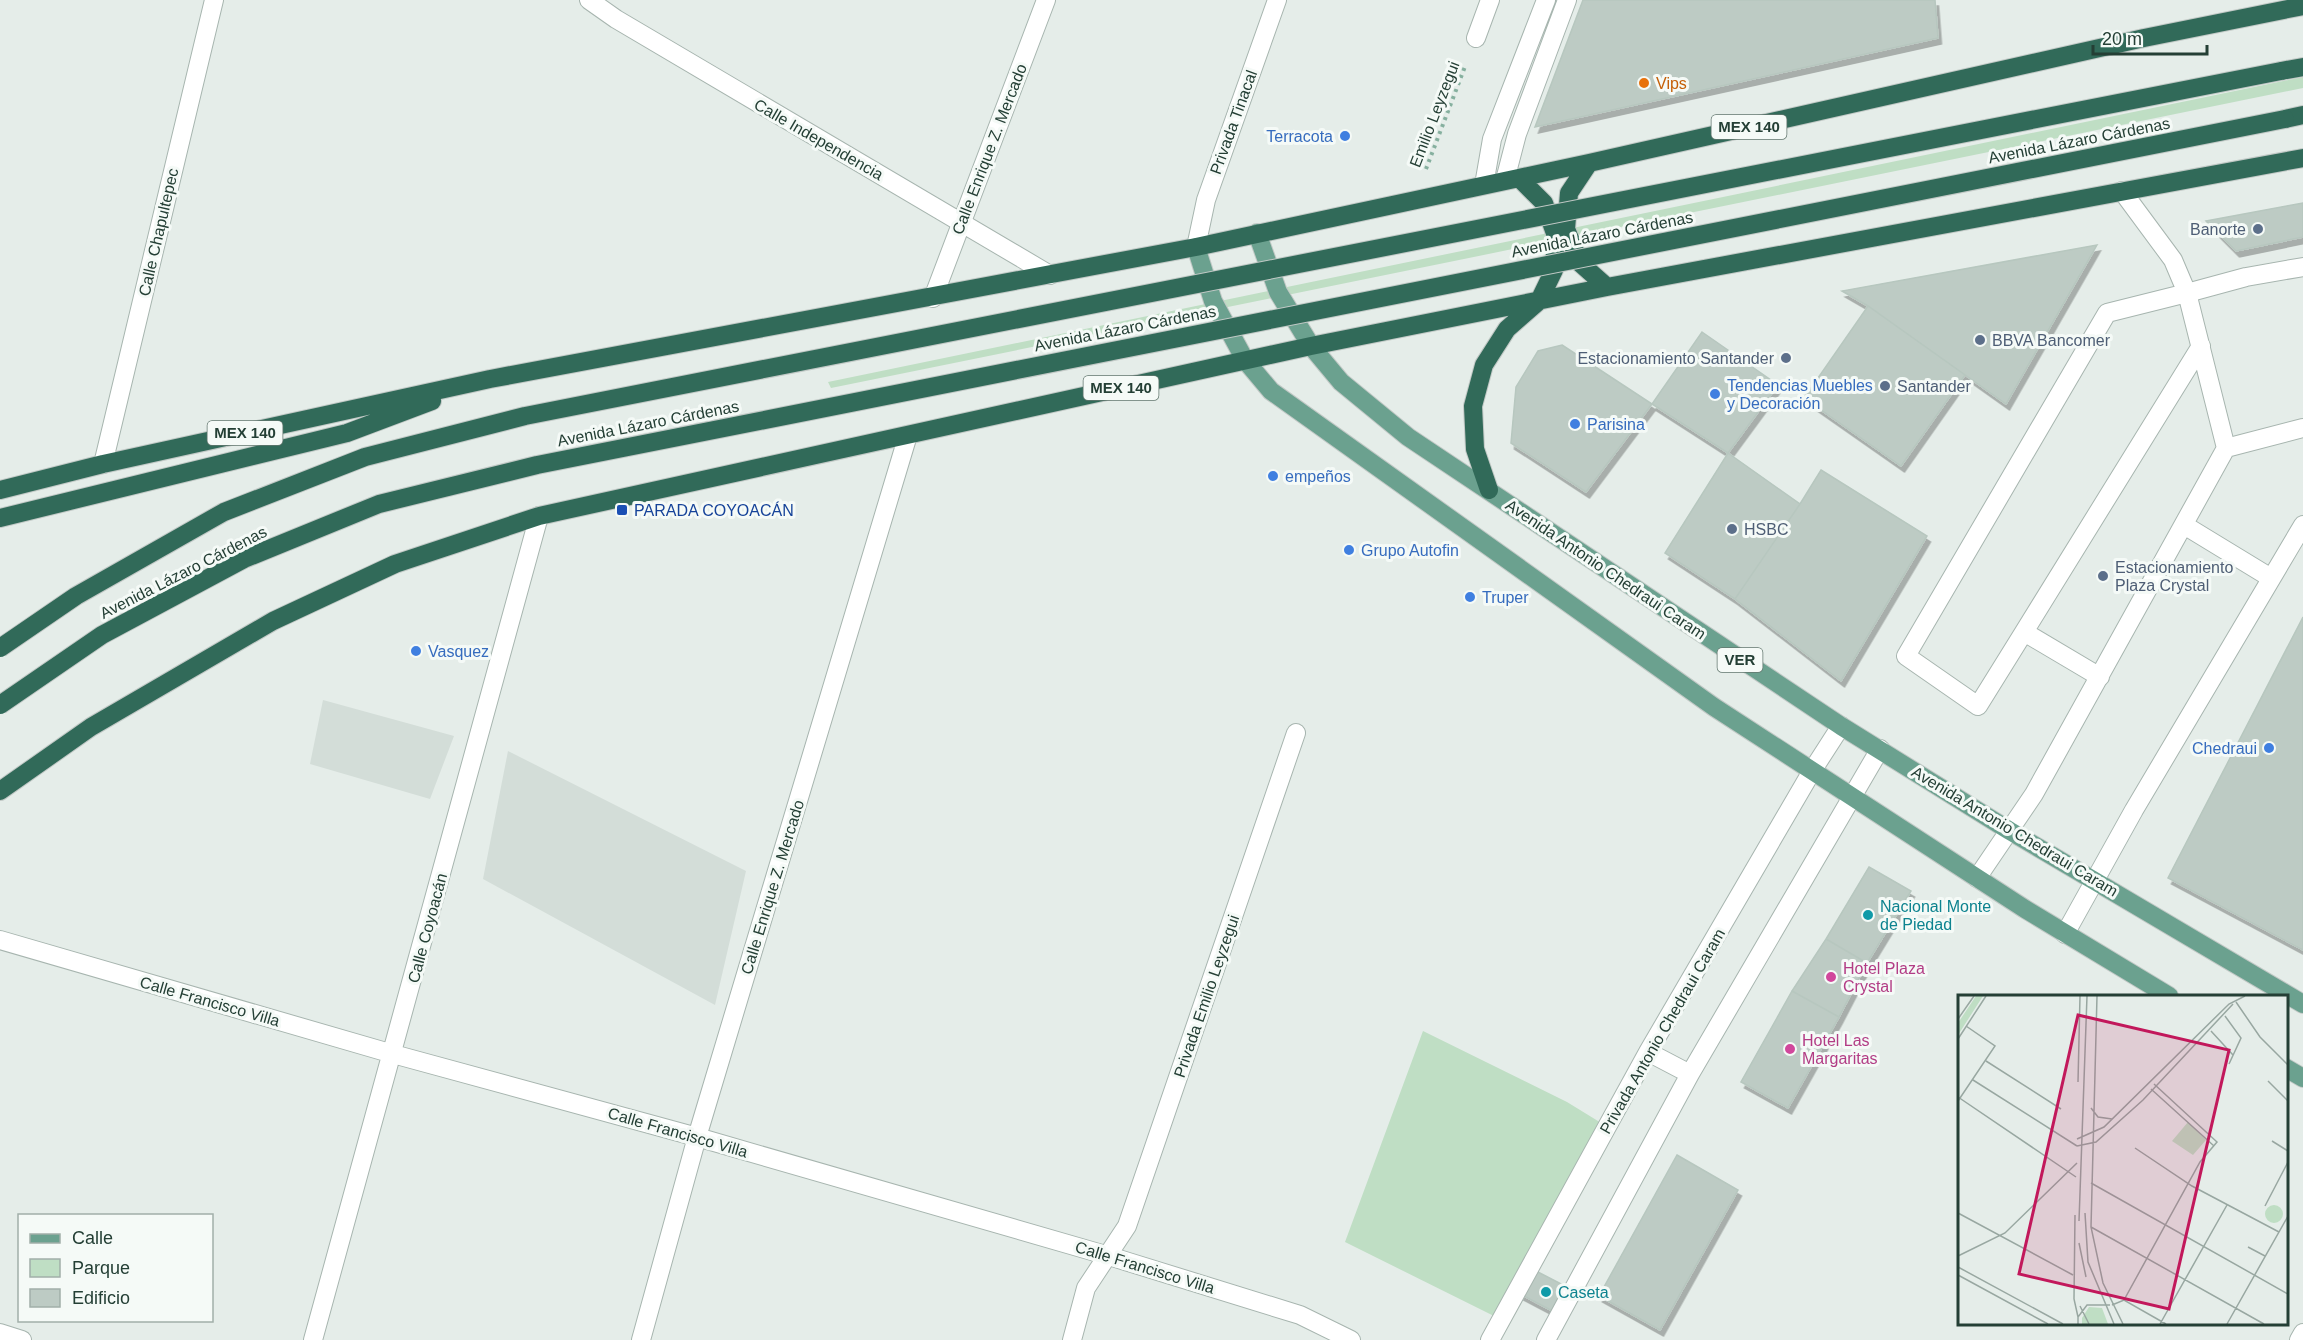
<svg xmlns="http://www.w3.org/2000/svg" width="2303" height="1340" viewBox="0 0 2303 1340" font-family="Arial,sans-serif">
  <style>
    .built { fill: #d3ddd8 }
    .green { fill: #bfdec4 }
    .building { fill: #bdcbc4; stroke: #b7c7bf; stroke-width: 1.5; filter: url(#shadow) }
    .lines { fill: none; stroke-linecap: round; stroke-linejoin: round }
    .lane-casing { stroke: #a7b5af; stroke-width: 20 }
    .street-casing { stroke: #a7b5af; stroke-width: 20 }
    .primary-casing { stroke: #c2c9c6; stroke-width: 20 }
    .highway-casing { stroke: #c2c9c6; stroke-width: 20 }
    .path { stroke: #86b09f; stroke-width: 4; stroke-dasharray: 3 4.5; stroke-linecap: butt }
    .lane { stroke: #fff; stroke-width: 18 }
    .street { stroke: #fff; stroke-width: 18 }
    .primary { stroke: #6ba18f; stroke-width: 18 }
    .highway { stroke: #316a59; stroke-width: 18 }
    .highway-bridge-casing { stroke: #c2c9c6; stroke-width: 20; stroke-linecap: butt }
    .highway-bridge { stroke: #316a59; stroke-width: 18 }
    .food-dot { fill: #e8710a; stroke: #f5faf7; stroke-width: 2 }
    .shop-dot { fill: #3f7fe0; stroke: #f5faf7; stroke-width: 2 }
    .service-dot { fill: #5c6f8a; stroke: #f5faf7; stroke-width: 2 }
    .transit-dot { fill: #1a4fb4; stroke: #f5faf7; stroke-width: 2 }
    .culture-dot { fill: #0f9aa8; stroke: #f5faf7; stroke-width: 2 }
    .hotel-dot { fill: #d1479c; stroke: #f5faf7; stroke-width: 2 }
    .labels { text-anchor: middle; stroke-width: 6; stroke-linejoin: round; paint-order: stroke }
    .shield { fill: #f5faf7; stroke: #63776f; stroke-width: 1.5 }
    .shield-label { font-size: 15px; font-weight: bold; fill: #243f35 }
    .food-label { font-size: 16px; fill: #c56008; stroke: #f5faf7; text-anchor: start }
    .street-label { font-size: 16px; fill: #243f35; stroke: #f5faf7 }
    .shop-label { font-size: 16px; fill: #366cbe; stroke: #f5faf7; text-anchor: start }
    .service-label { font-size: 16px; fill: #4e5e75; stroke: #f5faf7; text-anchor: start }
    .transit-label { font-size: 16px; fill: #164399; stroke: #f5faf7; text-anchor: start }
    .culture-label { font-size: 16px; fill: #0d838f; stroke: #f5faf7; text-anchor: start }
    .hotel-label { font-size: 16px; fill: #b23c85; stroke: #f5faf7; text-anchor: start }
    .inset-road { fill: none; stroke: #98a7a1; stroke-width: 1.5 }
    .view { fill: #c2185b; fill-opacity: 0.15; stroke: #c2185b; stroke-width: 3 }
    .inset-edge { fill: none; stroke: #243f35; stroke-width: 3 }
  </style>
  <defs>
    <filter id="shadow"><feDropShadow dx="3.5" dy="6" stdDeviation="0" flood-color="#0004"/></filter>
  </defs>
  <rect width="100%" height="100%" fill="#e5ede9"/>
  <path class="built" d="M323,700L454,736L430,799L310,764Z
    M508,751L746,871L715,1005L483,879Z"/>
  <path class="green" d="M2303,77V88L831,388L828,382Z
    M1423,1031L1567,1102L1611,1129L1502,1320L1345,1242Z"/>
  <path class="building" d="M1583,0H1935L1938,38L1535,127Z
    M2303,203V237L2236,251L2206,221Z
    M2097,245L2006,404L1868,306L1842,291Z
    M1868,306L1965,375L1901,466L1804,398Z
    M1702,332L1778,385L1728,453L1652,404Z
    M1562,345L1652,404L1586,492L1511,443L1516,387L1538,351Z
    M1728,453L1800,504L1735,599L1665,553Z
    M1821,470L1927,536L1841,681L1735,599L1800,504Z
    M2303,617V950L2168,878Z
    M1869,867L1911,891L1867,963L1826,939Z
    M1826,939L1867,963L1839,1017L1792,991Z
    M1792,991L1839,1017L1788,1108L1741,1082Z
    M1677,1155L1738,1190L1660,1330L1599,1296Z
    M1534,1270L1573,1290L1560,1315L1520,1294Z"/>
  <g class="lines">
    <defs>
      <path id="lane" d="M1505,180L1517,134L1567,0
        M1484,185L1492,139L1546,0
        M2122,191L2173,260L2187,293L2246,277L2303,267
        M2184,525L2271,578
        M2024,632L2201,346
        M2100,677L2024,632L1978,706L1906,656L2107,313L2187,293L2226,448L2303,428
        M1977,878L2034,794L2226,448
        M2065,934L2134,810L2303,525"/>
      <path id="street" d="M589,0L616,19L1050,275
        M1476,38L1490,0
        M1196,247L1206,200L1277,0
        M933,298L1046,0
        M103,464L214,0
        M0,940L393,1054L697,1137L1109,1256L1300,1315L1351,1340
        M1648,1052L1690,1074
        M0,1333L22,1340
        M313,1340L539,516
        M641,1340L697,1137L908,435
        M1072,1340L1086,1288L1127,1226L1296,733
        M1490,1340L1648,1052L1812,771L1841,726
        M1546,1340L1690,1074L1880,749
        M2299,1340L2303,1333"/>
      <path id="primary" d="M1257,233L1278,292L1311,346L1341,382L1408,437L1841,726L2010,831L2303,1004
        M1196,247L1213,301L1245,360L1271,391L1714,707L2025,909L2169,996
        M2286,1068L2303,1078"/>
      <path id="highway" d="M2281,71L2303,67
        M2285,119L2303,115
        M1589,163L1569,193L1566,229L1580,263L1607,287
        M0,490L103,464L490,379L1196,247L1589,163L2144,38L2303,6
        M1489,490L1475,449L1473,406L1484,365L1507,329L1539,301L1554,270L1556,236L1544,203L1519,178
        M0,518L347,433L432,401
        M0,791L91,727L273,621L395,564L539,516L1311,346L1607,287L2303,158"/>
    </defs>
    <use href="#lane" class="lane-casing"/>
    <use href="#street" class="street-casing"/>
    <use href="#primary" class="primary-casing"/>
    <use href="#highway" class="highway-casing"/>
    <path class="path" d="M1426,169L1466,64"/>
    <use href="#lane" class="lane"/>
    <use href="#street" class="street"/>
    <use href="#primary" class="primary"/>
    <use href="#highway" class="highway"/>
    <defs>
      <path id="highway-bridge" d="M0,648L76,596L224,512L365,457L525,416L2281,71
        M0,705L102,635L244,559L379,504L537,465L2285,119"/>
    </defs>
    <use href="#highway-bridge" class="highway-bridge-casing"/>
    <use href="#highway-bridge" class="highway-bridge"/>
  </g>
  <circle class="food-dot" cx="1644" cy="83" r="6"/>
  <g class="shop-dot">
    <circle cx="1345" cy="136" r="6"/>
    <circle cx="1715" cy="394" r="6"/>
    <circle cx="1575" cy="424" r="6"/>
    <circle cx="1273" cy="476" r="6"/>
    <circle cx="1349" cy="550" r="6"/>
    <circle cx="1470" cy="597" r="6"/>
    <circle cx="416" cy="651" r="6"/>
    <circle cx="2269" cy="748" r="6"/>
  </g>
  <g class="service-dot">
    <circle cx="2258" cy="229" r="6"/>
    <circle cx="1980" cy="340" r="6"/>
    <circle cx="1786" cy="358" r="6"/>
    <circle cx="1885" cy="386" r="6"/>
    <circle cx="1732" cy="529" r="6"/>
    <circle cx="2103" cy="576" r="6"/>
  </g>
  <rect class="transit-dot" x="616" y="504" width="12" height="12" rx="3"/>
  <g class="culture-dot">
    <circle cx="1868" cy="915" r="6"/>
    <circle cx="1546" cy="1292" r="6"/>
  </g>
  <g class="hotel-dot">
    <circle cx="1831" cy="977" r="6"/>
    <circle cx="1790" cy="1049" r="6"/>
  </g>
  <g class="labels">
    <g class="shield">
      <rect x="1711.5" y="115" width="75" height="24" rx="4.5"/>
      <rect x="1083.5" y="376" width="75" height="24" rx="4.5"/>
      <rect x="207.5" y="421" width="75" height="24" rx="4.5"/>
      <rect x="1717.5" y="648" width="45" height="24" rx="4.5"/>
    </g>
    <g class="shield-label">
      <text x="1749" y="132">MEX 140</text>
      <text x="1121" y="393">MEX 140</text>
      <text x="245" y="438">MEX 140</text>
      <text x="1740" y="665">VER</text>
    </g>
    <g class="food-label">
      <text x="1656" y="89">Vips</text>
    </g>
    <g class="street-label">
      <text transform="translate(1434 114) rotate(-69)" y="6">Emilio Leyzegui</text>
      <text transform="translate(1233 122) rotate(-70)" y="6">Privada Tinacal</text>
      <text transform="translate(819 139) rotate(30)" y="6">Calle Independencia</text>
      <text transform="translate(2079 140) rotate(-11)" y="6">Avenida Lázaro Cárdenas</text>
      <text transform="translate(989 149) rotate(-69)" y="6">Calle Enrique Z. Mercado</text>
      <text transform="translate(158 232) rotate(-77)" y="6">Calle Chapultepec</text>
      <text transform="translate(1602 234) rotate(-11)" y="6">Avenida Lázaro Cárdenas</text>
      <text transform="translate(1125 328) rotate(-11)" y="6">Avenida Lázaro Cárdenas</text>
      <text transform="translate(648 423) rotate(-11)" y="6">Avenida Lázaro Cárdenas</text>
      <text transform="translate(1606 569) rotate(34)" y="6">Avenida Antonio Chedraui Caram</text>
      <text transform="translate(183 572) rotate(-27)" y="6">Avenida Lázaro Cárdenas</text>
      <text transform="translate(2015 831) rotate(31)" y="6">Avenida Antonio Chedraui Caram</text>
      <text transform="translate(772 887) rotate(-73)" y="6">Calle Enrique Z. Mercado</text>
      <text transform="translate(427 928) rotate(-75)" y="6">Calle Coyoacán</text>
      <text transform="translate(1206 996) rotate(-71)" y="6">Privada Emilio Leyzegui</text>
      <text transform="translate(210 1001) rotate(16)" y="6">Calle Francisco Villa</text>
      <text transform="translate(1662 1031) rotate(-60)" y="6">Privada Antonio Chedraui Caram</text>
      <text transform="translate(678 1132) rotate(16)" y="6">Calle Francisco Villa</text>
      <text transform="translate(1145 1267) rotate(17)" y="6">Calle Francisco Villa</text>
    </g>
    <g class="shop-label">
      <text x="1333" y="142" text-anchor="end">Terracota</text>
      <text x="1727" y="391">Tendencias Muebles<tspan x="1727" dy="18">y Decoración</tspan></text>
      <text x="1587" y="430">Parisina</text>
      <text x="1285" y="482">empeños</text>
      <text x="1361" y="556">Grupo Autofin</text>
      <text x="1482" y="603">Truper</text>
      <text x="428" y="657">Vasquez</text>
      <text x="2257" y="754" text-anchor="end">Chedraui</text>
    </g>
    <g class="service-label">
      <text x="2246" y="235" text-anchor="end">Banorte</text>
      <text x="1992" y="346">BBVA Bancomer</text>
      <text x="1774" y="364" text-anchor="end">Estacionamiento Santander</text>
      <text x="1897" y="392">Santander</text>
      <text x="1744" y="535">HSBC</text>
      <text x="2115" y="573">Estacionamiento<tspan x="2115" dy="18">Plaza Crystal</tspan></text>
    </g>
    <g class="transit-label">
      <text x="634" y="516">PARADA COYOACÁN</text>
    </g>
    <g class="culture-label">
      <text x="1880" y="912">Nacional Monte<tspan x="1880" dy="18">de Piedad</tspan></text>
      <text x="1558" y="1298">Caseta</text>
    </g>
    <g class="hotel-label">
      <text x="1843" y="974">Hotel Plaza<tspan x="1843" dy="18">Crystal</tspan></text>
      <text x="1802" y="1046">Hotel Las<tspan x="1802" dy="18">Margaritas</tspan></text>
    </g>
  </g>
  <g transform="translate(1958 995)">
    <rect width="330" height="330" fill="#e5ede9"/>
    <path d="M18,1H25L0,40V28ZM230,127L248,145L235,160L214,146ZM307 219a9 9 0 1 1 18 0a9 9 0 1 1-18 0ZM131,312L144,313L150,329H124V323Z" fill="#bfdec4"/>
    <path class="inset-road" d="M139,1L133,232L145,288L165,329M278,7L302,42L330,70M267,21L283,43L271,69M0,24L16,1M253,36L275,60M0,44L28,1M28,66L103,114M15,85L119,151M310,86L330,106M120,87L122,1M193,94L256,151M0,102L118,182M0,106L37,51L8,31M133,113L140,122L154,124M119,144L146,132L271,9L287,1M314,146L330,156M119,151L138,147L185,105L275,9M177,153L234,191L321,237M133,188L330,299M307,211L330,167M0,218L115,280M127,218L130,267L156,329M117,220L116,304L120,322M121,226L129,1M133,232L306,329M121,248L128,282M290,252L307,261M0,261L47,238L119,168M0,272L105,329M0,280L90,329M166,305L242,167L259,147L196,89M154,310L166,305L208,329M122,311L131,329M120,329V322L129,310H152M202,329L269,210M269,329L330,221"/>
    <path class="view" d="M120,20L271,55L211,314L61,279Z"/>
    <rect width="330" height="330" class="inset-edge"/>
  </g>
  <rect x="18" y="1214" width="195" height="108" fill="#f5faf7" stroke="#a1afa9" stroke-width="1.5"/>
  <rect x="30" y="1234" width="30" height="9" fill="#6ba18f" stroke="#a1afa9" stroke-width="1.5"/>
  <text x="72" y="1244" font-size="18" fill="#243f35">Calle</text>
  <rect x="30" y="1259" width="30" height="18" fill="#bfdec4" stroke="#a1afa9" stroke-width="1.5"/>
  <text x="72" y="1274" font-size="18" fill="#243f35">Parque</text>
  <rect x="30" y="1289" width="30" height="18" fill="#bdcbc4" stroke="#a1afa9" stroke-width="1.5"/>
  <text x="72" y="1304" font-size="18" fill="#243f35">Edificio</text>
  <path d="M2093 45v9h114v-9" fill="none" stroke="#243f35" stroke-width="3"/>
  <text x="2102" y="45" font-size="18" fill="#243f35" stroke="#f5faf7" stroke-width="4.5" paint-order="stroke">20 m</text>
</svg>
